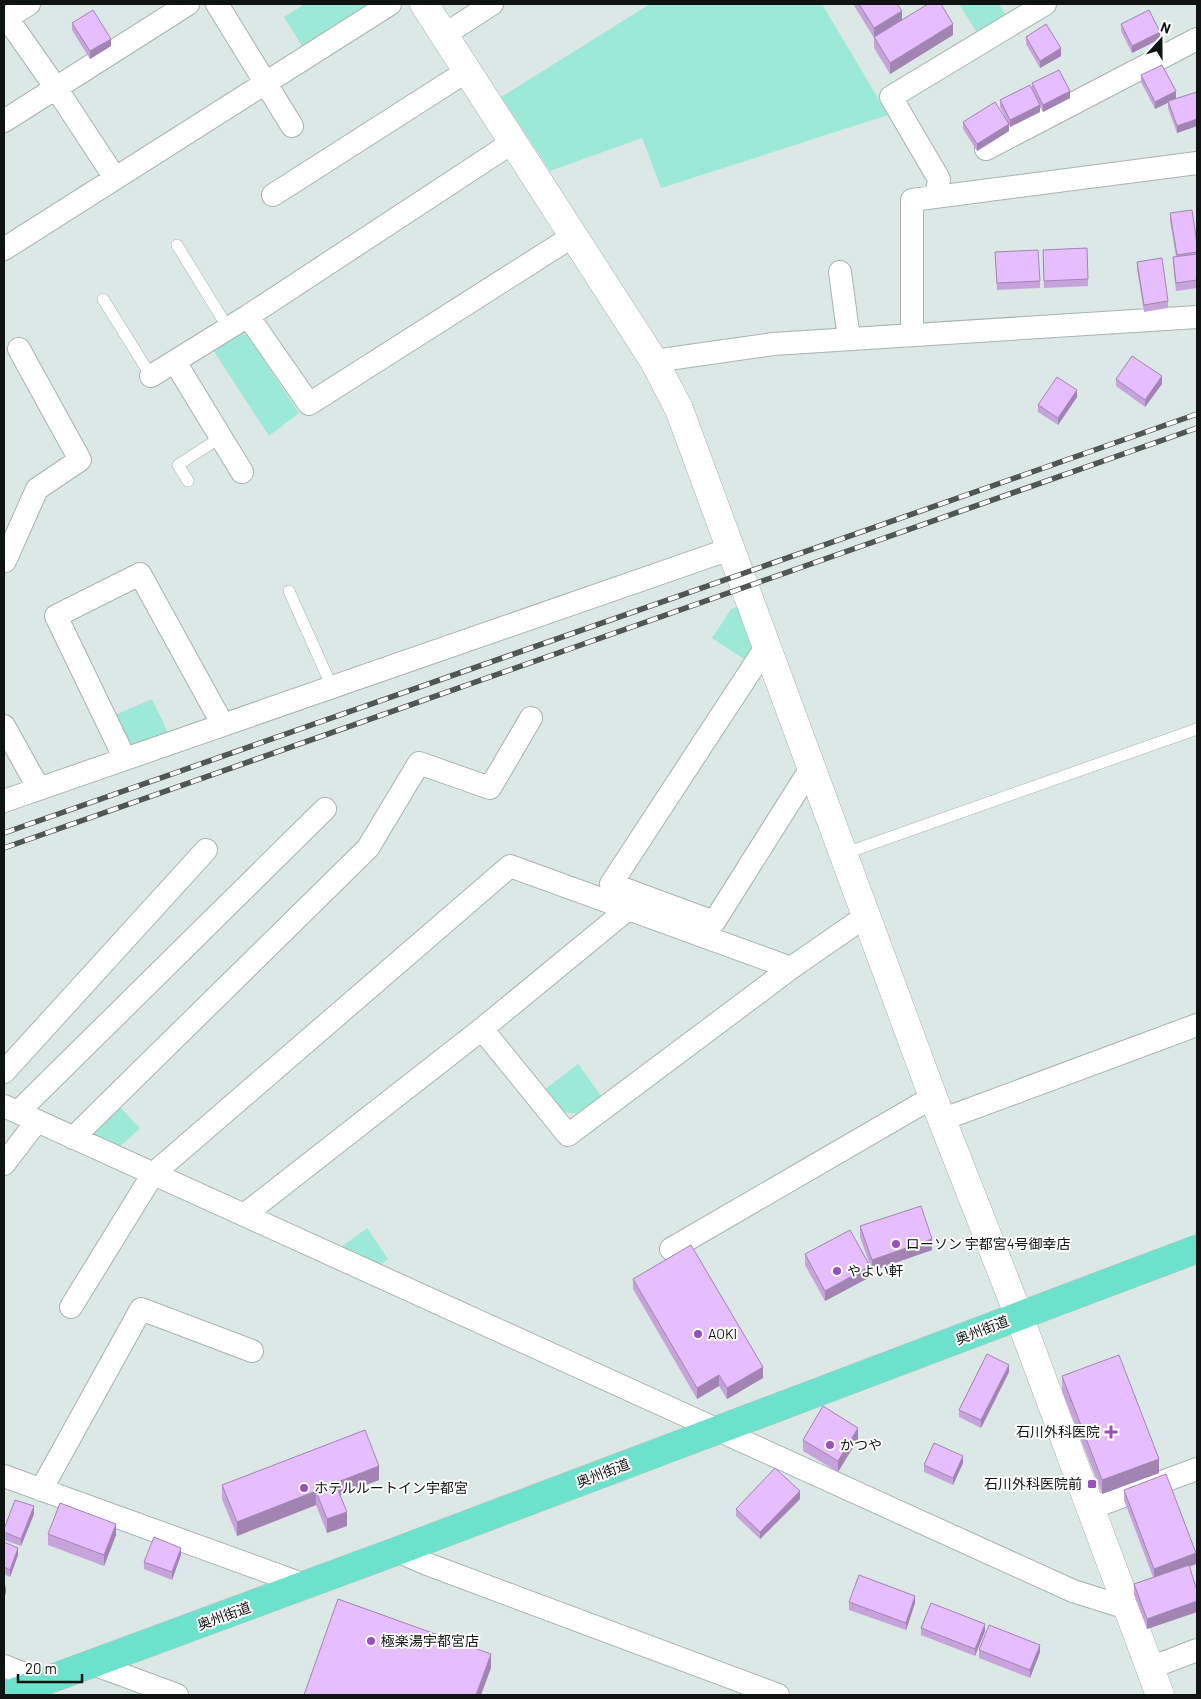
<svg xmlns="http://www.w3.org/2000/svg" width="1201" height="1699" viewBox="0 0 1201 1699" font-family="Barlow,'Noto Sans JP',sans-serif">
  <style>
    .green { fill: #9ce9d7 }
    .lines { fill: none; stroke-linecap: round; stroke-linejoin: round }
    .service-casing { stroke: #a8b3b0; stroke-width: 12 }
    .minor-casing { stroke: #a8b3b0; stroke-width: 24 }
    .tertiary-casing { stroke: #a8b3b0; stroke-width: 29 }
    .trunk-casing { stroke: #c1c2c1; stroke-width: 29 }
    .service { stroke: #fff; stroke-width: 11 }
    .minor { stroke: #fff; stroke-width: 22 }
    .tertiary { stroke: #fff; stroke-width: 28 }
    .trunk { stroke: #6ce2cc; stroke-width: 28 }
    .rail-casing { stroke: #4f5654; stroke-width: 5.5 }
    .rail { stroke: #fff; stroke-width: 4; stroke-dasharray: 11; stroke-linecap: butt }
    .wall { fill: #c6a3db }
    .shaded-wall { fill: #a184b2 }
    .building { fill: #e6bdff; stroke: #a184b2 }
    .poi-dot { fill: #9a4fc1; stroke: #fff; stroke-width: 2 }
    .labels { text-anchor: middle; stroke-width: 4; stroke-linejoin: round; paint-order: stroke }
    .poi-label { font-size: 14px; fill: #0f1312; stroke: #fff; text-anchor: start }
    .street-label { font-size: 14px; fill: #0f1312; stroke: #fff }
  </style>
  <rect width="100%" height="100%" fill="#dce8e5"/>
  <path class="green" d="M305,4H382L305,51L284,17Z
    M650,4H822L888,115L661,188L642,138L550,171L501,97Z
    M959,4H999L1006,15L979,36Z
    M239,332L247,335L299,413L269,436L213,350Z
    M738,607L754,649L747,661L712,638L731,609Z
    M152,699L170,737L142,748L130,745L115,715Z
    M578,1064L602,1097L579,1114L562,1112L544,1090Z
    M118,1105L140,1128L113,1153L88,1133Z
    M367,1228L388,1259L374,1270L334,1252Z"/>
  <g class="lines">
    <defs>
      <path id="service" d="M177,245L228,328
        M103,299L151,376
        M188,481L178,465L221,437
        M289,591L332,687
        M843,854L1197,729"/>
      <path id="minor" d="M217,4L292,126
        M7,18L56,88L115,178
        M4,20L29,4
        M444,35L492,4
        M4,121L188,4
        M986,149L1197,39
        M273,195L467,71
        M936,197L939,179L891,97L1045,4
        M4,249L390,4
        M840,272L849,339
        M248,316L513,142
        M912,335V200L1197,163
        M654,361L773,344L1197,317
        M175,362L242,472
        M151,376L248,316L309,404L573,236
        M4,561H5L37,489L80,460L19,349
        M766,647L611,884L714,922L811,768
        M4,726L39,789
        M125,759L56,616L140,574L223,725
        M4,801L730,549
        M482,1029L568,1135L791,968L866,916
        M4,1072L206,850
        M4,1106L1073,1591L1127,1608
        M18,1112L325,809
        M941,1120L1197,1025
        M73,1138L368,848L419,763L490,788L531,718
        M4,1164L37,1121
        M244,1215L482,1029L628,909
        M671,1249L933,1097
        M71,1307L153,1174L510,866L791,968
        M4,1476L305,1585
        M41,1490L141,1309L252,1351
        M1091,1508L1197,1469
        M397,1551L427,1564L778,1695
        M93,1664L177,1695
        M4,1666L44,1682
        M1150,1668L1197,1650"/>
      <path id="tertiary" d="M424,4L654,361L679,409L933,1097L1019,1316L1160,1695"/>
      <path id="trunk" d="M7,1695L397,1551L1197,1249"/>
    </defs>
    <use href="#service" class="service-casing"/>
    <use href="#minor" class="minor-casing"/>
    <use href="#tertiary" class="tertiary-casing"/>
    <use href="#trunk" class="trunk-casing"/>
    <use href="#service" class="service"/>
    <use href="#minor" class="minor"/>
    <use href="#tertiary" class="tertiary"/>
    <use href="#trunk" class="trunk"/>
    <defs>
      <path id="rail" d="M4,833L1197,414
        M4,848L1197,428"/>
    </defs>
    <use href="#rail" class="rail-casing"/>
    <use href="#rail" class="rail"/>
  </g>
  <path class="wall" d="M853,4H897L902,20L953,35L890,74L874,48V38Z
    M72,23L111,46L90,59L72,30Z
    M1121,24L1160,39L1132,53L1121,31Z
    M1026,37L1061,56L1040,68L1026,44Z
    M1141,75L1176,99L1197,92V126L1177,133L1168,108V102L1155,109L1141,82Z
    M1032,83L1070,98L1043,112L1040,107V112L1010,127L1009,125V131L977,151L963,129V122L1007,120L1000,107V100L1032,87Z
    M1170,213L1197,244V288L1176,291L1173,265V257H1176L1170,221Z
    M1087,248L1088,286L1044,288L1043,250Z
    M995,252L1040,281V288L997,290Z
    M1137,262L1168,301V308L1144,312L1137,269Z
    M1116,379L1162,384L1145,407L1116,386Z
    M1077,397L1058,425L1038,412V405Z
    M860,1226L932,1250L872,1271L860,1237Z
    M805,1254L870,1277L825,1301L805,1265Z
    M633,1279L763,1378L727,1399L719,1386L697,1399L633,1289Z
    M1009,1372L981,1428L959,1417V1410Z
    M1062,1376L1159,1473L1102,1494L1062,1391Z
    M858,1439L838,1472L803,1451V1440Z
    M963,1463L953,1485L924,1472V1465Z
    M379,1480L340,1495L347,1526L327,1533L316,1505L237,1536L222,1499V1485Z
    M1124,1490L1196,1564L1189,1567L1197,1591V1612L1147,1629L1134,1595V1584L1153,1577L1124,1500Z
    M800,1499L760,1539L736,1516V1509Z
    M34,1514L21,1546L4,1540V1529Z
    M48,1534L116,1535L104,1566L48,1545Z
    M4,1542L18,1555L10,1577L4,1574Z
    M181,1555L172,1580L144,1569V1562Z
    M849,1602L915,1603L906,1630L849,1610Z
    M921,1628L985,1631L975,1656L921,1635Z
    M979,1650L1040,1652L1030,1678L979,1658Z"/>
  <path class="shaded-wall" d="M902,11V22L874,37V39V28Z
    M953,24V35L890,74V63Z
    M1160,32V39L1132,53V46Z
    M111,39V46L90,59V51Z
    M1061,48V56L1040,68V61Z
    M1070,91V98L1043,112V105Z
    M1176,91V99L1155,109V102Z
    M1040,105V112L1010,127V120Z
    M1197,119V126L1177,133V126Z
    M1009,124V131L977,151V144Z
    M1162,376V384L1145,407V400Z
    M1077,390V397L1058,425V418Z
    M932,1239V1250L872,1271V1260Z
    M870,1266V1277L825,1301V1291Z
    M1009,1365V1372L981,1428V1420Z
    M763,1367V1378L727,1399V1388Z
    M719,1375V1386L697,1399V1388Z
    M858,1428V1439L838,1472V1461Z
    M963,1456V1463L953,1485V1478Z
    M1159,1459V1473L1102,1494V1480Z
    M379,1466V1480L335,1497V1483Z
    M316,1491V1505L237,1536V1522Z
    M800,1491V1499L760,1539V1532Z
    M34,1506V1514L21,1546V1539Z
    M347,1512V1526L327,1533V1519Z
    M116,1524V1535L104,1566V1555Z
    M18,1548V1555L10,1577V1570Z
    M181,1548V1555L172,1580V1572Z
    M1196,1553V1564L1154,1580V1569Z
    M6,1585V1593L4,1598V1591Z
    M915,1596V1603L906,1630V1623Z
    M1197,1601V1612L1147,1629V1619Z
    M985,1624V1631L975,1656V1649Z
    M1040,1645V1652L1030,1678V1670Z
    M491,1654V1668L481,1695H476Z"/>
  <path class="building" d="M859,4H897L902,11L874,28Z
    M928,4H941L953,24L890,63L874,37Z
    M93,10L111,39L90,51L72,23Z
    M1149,10L1160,32L1132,46L1121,24Z
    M1046,24L1061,48L1040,61L1026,37Z
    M1162,65L1176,91L1155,102L1141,75Z
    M1059,70L1070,91L1043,105L1032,83Z
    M1030,85L1040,105L1010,120L1000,100Z
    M1197,92V119L1177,126L1168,101Z
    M995,102L1009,124L977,144L963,122Z
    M1192,210L1197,244V252L1177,255L1170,213Z
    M1087,248L1088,279L1044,281L1043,250Z
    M1038,250L1040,281L997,283L995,252Z
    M1197,254V280L1176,283L1173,257Z
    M1162,258L1168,301L1144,305L1137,262Z
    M1132,356L1162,376L1145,400L1116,379Z
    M1057,377L1077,390L1058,418L1038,405Z
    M921,1206L932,1239L872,1260L860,1226Z
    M850,1230L870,1266L825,1291L805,1254Z
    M691,1245L763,1367L727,1388L719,1375L697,1388L633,1279Z
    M987,1354L1009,1365L981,1420L959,1410Z
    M1119,1355L1159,1459L1102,1480L1062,1376Z
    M823,1406L858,1428L838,1461L803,1440Z
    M365,1430L379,1466L335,1483L347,1512L327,1519L316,1491L237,1522L222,1485Z
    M934,1443L963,1456L953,1478L924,1465Z
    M775,1468L800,1491L760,1532L736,1509Z
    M1166,1474L1196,1553L1154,1569L1124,1490Z
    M15,1500L34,1506L21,1539L4,1532V1529Z
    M60,1503L116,1524L104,1555L48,1534Z
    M154,1537L181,1548L172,1572L144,1562Z
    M4,1542L18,1548L10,1570L4,1567Z
    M1189,1565L1197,1591V1601L1147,1619L1134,1584Z
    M859,1575L915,1596L906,1623L849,1602Z
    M338,1599L491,1654L476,1695H304Z
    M931,1603L985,1624L975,1649L921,1628Z
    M989,1625L1040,1645L1030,1670L979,1650Z"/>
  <g class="poi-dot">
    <circle cx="896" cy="1244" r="5"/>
    <circle cx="837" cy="1271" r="5"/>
    <circle cx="698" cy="1334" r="5"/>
    <path d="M1108.5 1424.5h5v5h5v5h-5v5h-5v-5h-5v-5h5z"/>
    <circle cx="830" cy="1445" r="5"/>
    <rect x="1087" y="1479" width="10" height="10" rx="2.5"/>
    <circle cx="304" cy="1488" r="5"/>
    <circle cx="371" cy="1641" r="5"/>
  </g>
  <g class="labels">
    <g class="poi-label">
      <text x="906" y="1249">ローソン 宇都宮4号御幸店</text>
      <text x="847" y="1276">やよい軒</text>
      <text x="708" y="1339">AOKI</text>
      <text x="1100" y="1437" text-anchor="end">石川外科医院</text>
      <text x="840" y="1450">かつや</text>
      <text x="1082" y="1489" text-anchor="end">石川外科医院前</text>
      <text x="314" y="1493">ホテルルートイン宇都宮</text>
      <text x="381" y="1646">極楽湯宇都宮店</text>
    </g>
    <g class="street-label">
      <text transform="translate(982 1330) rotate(-21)" y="5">奥州街道</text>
      <text transform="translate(603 1473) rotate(-21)" y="5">奥州街道</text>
      <text transform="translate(224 1616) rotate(-20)" y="5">奥州街道</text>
    </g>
  </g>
  <rect width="1201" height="1699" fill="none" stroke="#0f1312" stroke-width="10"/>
  <g transform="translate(1161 40) rotate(21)" stroke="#ffffff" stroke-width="4" paint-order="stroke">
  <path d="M0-4L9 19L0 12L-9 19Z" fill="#0f1312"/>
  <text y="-8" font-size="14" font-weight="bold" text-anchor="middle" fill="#0f1312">N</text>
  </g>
  <path d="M18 1674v8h64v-8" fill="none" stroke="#0f1312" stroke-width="2.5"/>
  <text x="25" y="1674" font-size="15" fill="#0f1312" stroke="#ffffff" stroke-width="4" paint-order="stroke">20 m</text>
</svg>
